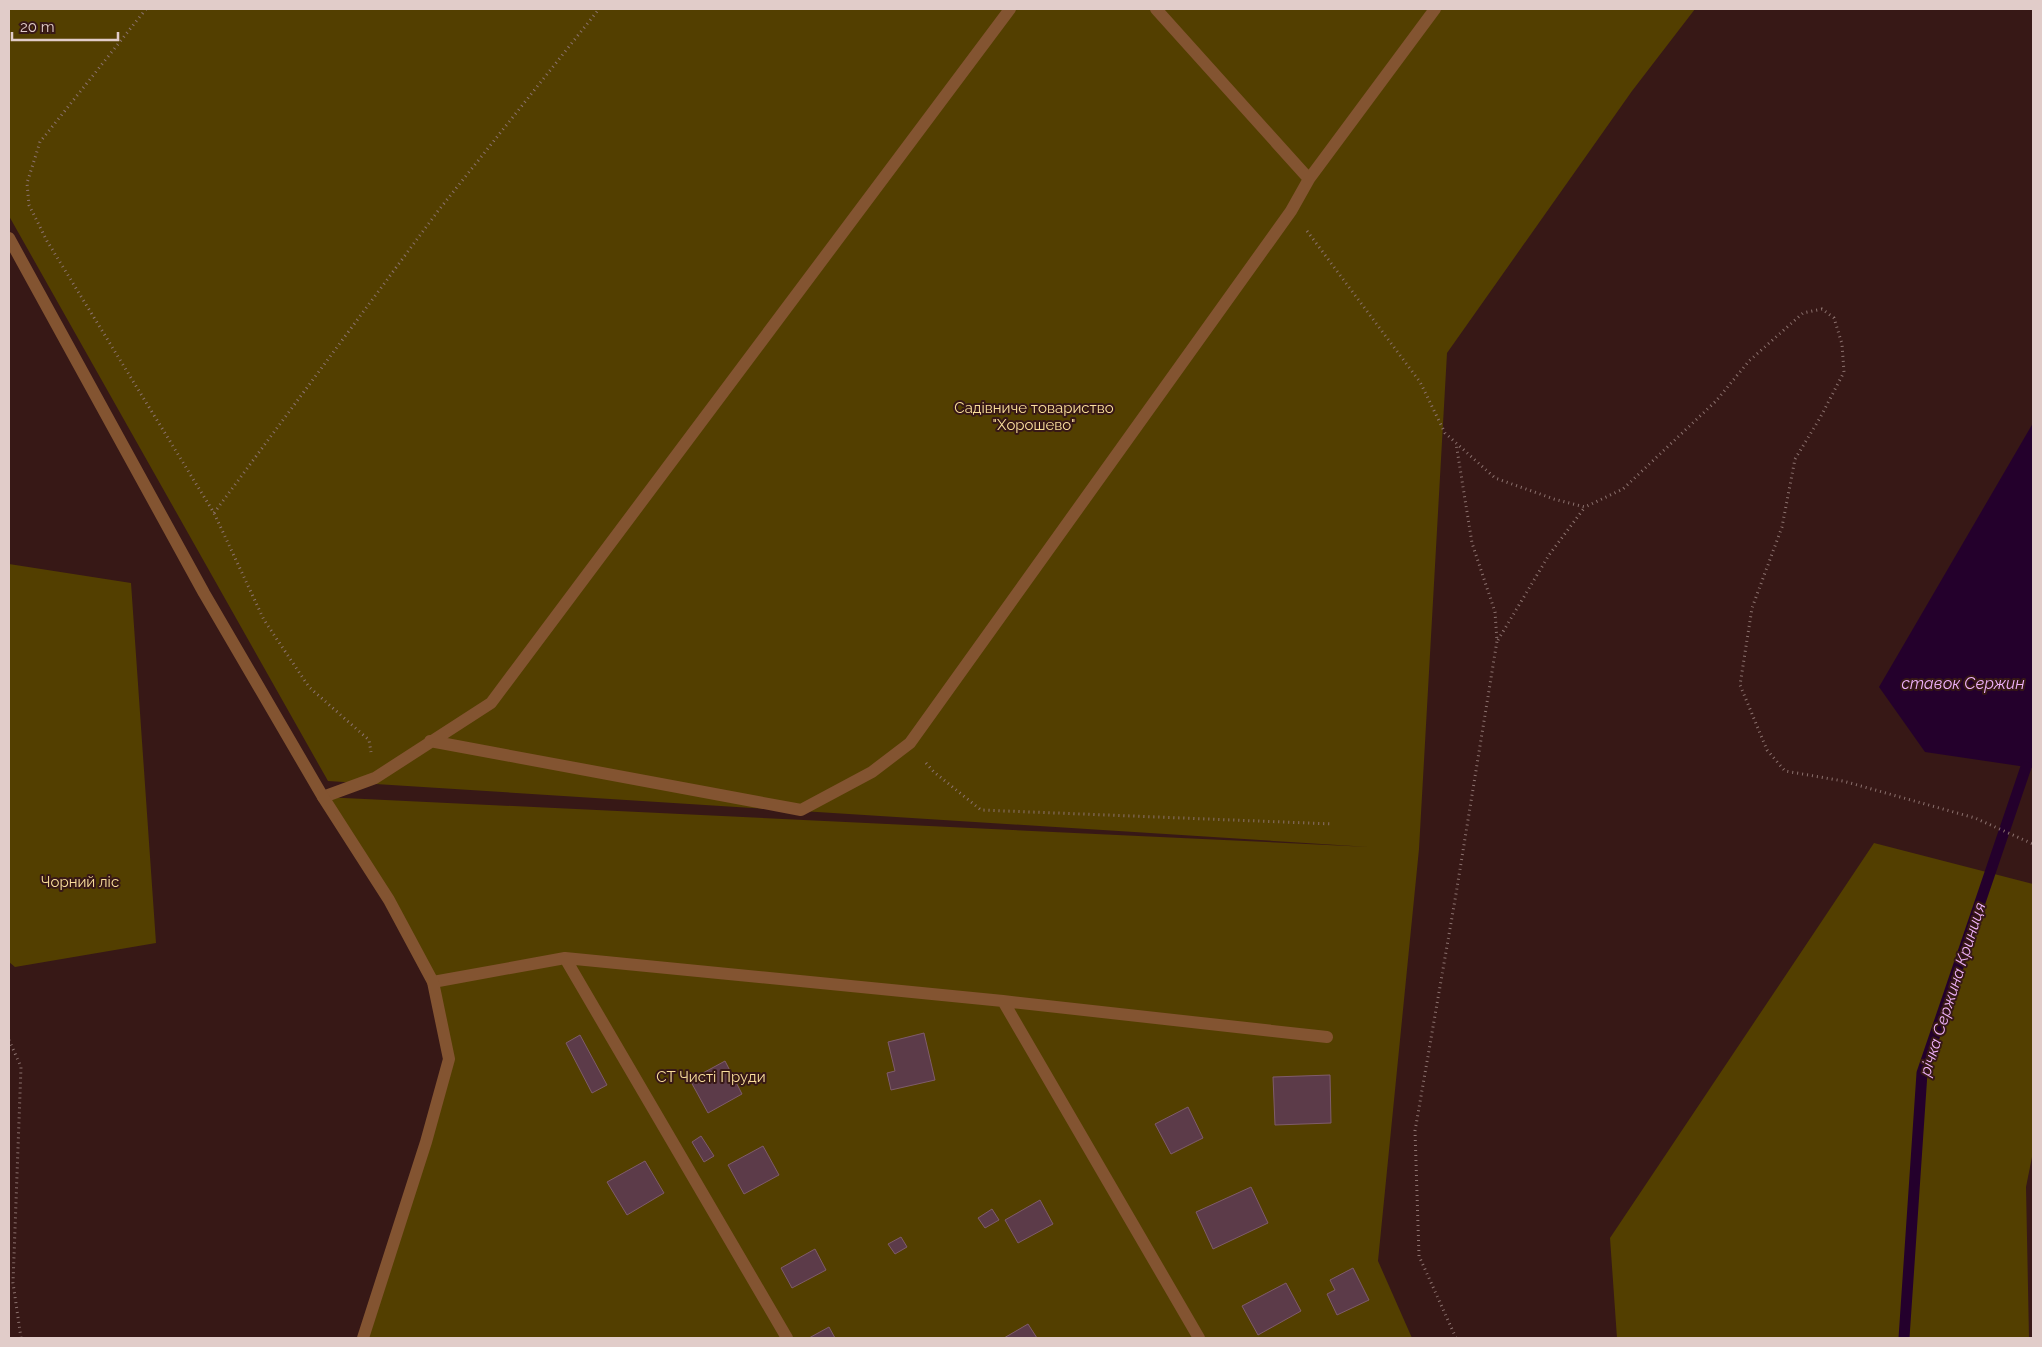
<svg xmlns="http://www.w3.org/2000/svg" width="2042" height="1347" viewBox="0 0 2042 1347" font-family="Raleway,sans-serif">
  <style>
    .green { fill: #533f00 }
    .water { fill: #24002c }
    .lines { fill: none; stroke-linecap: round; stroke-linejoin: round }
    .stream { stroke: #24002c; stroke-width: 11 }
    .building { fill: #5c3b49; stroke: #7f5c6a }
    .path { stroke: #8c726f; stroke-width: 3; stroke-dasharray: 1 4; stroke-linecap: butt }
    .lane { stroke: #835431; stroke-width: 12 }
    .street { stroke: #835431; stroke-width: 12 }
    .labels { text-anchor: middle; stroke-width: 4; stroke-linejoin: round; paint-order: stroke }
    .park-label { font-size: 15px; fill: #fadf9c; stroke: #371816 }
    .water-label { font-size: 16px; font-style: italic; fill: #f1b3fc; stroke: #371816 }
  </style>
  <rect width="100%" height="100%" fill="#371816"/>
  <path class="green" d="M9,9H1695L1632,91L1447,353L1419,849L1378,1261L1412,1338H361L449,1059L433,982L323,797L1369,847L328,781L9,216Z
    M9,564L131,583L156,943L15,967L9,962Z
    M1874,843L2033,884V1152L2026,1187L2029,1338H1617L1610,1238Z"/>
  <path class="water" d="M2033,423V768L1925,752L1879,687Z"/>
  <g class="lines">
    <path class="stream" d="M1904,1338L1922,1073L2026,767"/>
  </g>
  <path class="building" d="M924,1033L935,1080L891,1090L887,1073L895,1071L888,1042Z
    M580,1035L607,1085L592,1093L566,1043Z
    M725,1061L742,1094L708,1113L690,1080Z
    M1330,1075L1331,1123L1275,1125L1273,1077Z
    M1188,1107L1203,1138L1171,1154L1155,1124Z
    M701,1136L714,1156L704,1162L692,1142Z
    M763,1146L779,1175L744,1194L728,1165Z
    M645,1161L664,1193L627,1215L607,1182Z
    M1251,1187L1268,1223L1213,1249L1196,1212Z
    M1040,1200L1053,1224L1018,1243L1005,1220Z
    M992,1209L999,1220L985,1228L978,1218Z
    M901,1237L907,1247L895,1254L888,1244Z
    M815,1249L826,1270L792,1288L781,1268Z
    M1353,1268L1369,1300L1337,1315L1327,1294L1335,1290L1330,1280Z
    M1286,1283L1301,1311L1258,1335L1242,1306Z
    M1028,1324L1037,1338H1004Z
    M829,1327L835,1338H809Z"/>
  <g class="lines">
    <path class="path" d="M146,9L40,142L27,183L29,205L47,241L214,513L264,620L309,687L369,740L371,752
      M1307,231L1420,382L1445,433L1495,478L1554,499L1585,507L1623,489L1716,401L1749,361L1803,313L1822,309L1834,318L1842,344L1844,372L1820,418L1795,459L1782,527L1752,608L1740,685L1767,750L1785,771L1843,781L1975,818L2033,844
      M214,513L438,211L599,9
      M1498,640L1549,555L1585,507
      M926,763L934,772L981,810L1333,824
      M9,1040L21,1067L13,1283L21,1338
      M1456,1338L1419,1256L1415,1131L1456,894L1497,641L1495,612L1472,543L1456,443"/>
    <path class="lane" d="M1156,9L1309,179
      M430,741L801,810L872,772L910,743L1291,211L1309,179L1435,9
      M323,797L375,778L491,703L1010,9
      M565,958L787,1338
      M433,982L565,958L1003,1001L1327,1037
      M1003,1001L1199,1338"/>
    <path class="street" d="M9,238L204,593L323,797L389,900L433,982L449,1059L426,1142L363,1338"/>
  </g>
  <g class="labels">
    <g class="park-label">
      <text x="1034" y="413">Садівниче товариство<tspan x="1034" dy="17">"Хорошево"</tspan></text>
      <text x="80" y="887">Чорний ліс</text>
      <text x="711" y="1082">СТ Чисті Пруди</text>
    </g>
    <g class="water-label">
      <text x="1963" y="689">ставок Сержин</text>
      <text transform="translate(1952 989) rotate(-72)" y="6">річка Сержина Криниця</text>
    </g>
  </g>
  <rect width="2042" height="1347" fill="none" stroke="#e1ccc9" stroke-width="20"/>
  <path d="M12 32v8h106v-8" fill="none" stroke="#e1ccc9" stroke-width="2.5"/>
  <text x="20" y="32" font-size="15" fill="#e1ccc9" stroke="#371816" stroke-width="4" paint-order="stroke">20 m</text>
</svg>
